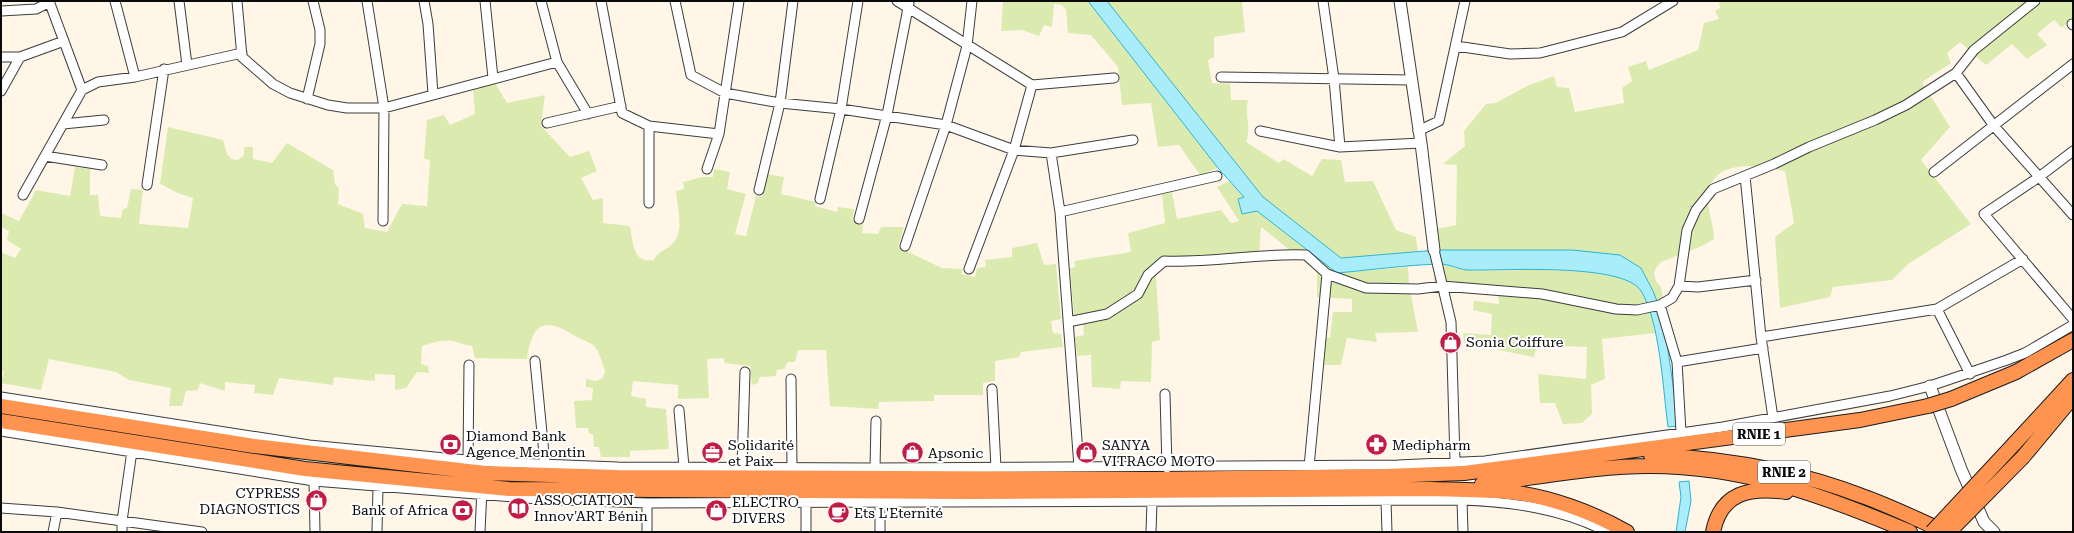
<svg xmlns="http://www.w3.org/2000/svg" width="2074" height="533" viewBox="0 0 2074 533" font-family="'Roboto Serif',serif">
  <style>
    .green { fill: #dbebb0 }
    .water { fill: #a9ecfa; stroke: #2bb4d5 }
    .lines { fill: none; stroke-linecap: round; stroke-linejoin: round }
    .minor-casing { stroke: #3d3d3d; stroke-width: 11 }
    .tertiary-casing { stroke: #3d3d3d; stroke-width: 13 }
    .trunk-casing { stroke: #1b1b1b; stroke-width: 16 }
    .minor { stroke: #fff; stroke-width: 9 }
    .tertiary { stroke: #fff; stroke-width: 11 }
    .trunk { stroke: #fe9450; stroke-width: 14 }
    .trunk-bridge-casing { stroke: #1b1b1b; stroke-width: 16; stroke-linecap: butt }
    .trunk-bridge { stroke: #fe9450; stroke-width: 14 }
    .labels { text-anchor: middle; stroke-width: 4; stroke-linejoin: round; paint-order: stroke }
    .shield { fill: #fff; stroke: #545454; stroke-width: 1 }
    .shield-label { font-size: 13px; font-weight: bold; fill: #0a0a0a }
    .poi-label { font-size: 14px; fill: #0a0a0a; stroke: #fff; text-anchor: start }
  </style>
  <rect width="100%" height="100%" fill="#fff6e8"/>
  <path class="green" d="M1003,1H1088L1218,168L1200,175L1179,145L1158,147L1151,103L1122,105L1118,67L1091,35L1068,33L1066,10L1062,5L1054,4L1052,27L1044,25L1039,36L1022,30L1001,31Z
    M1107,1H1242L1245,32L1214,37V57L1208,60L1212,83L1230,84L1231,100H1248C1244,116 1252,127 1246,142L1279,163L1283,159L1312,176L1322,159L1341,160L1345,182L1373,181L1396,230L1416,237L1418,252L1341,258L1263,197Z
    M1719,1H2073V17L2062,28L2054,20L2037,34L2047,45L2027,59L2012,44L1986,65L1960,42L1947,53L1951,63L1922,82L1950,127L1921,160L1971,224L1908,264L1892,280L1833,287L1830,297L1780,308L1775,237L1794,223L1785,171C1760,166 1715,157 1708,193C1706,206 1714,225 1714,239L1702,246L1661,262L1656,268L1654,273L1656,281L1661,287L1666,315L1663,316L1653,291L1641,268L1572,250H1437L1431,230L1456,225L1457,165L1443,164L1465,146L1464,131L1486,104L1496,103L1527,86L1554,76L1557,87L1569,88L1575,112L1624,103L1622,88L1632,81L1628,67L1646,61L1649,70L1698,50L1704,23L1719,19L1715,11L1720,8Z
    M495,83L507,103L545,95L541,126L570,157L589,151L597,171L581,178L593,200L603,198V223L630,226C633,241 632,264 654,260C657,252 664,251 670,246C686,234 677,208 676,191L684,189L683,182L702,177H713L714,169L730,172L727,189L746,194L735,234L746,236L756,196L762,197L767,174L784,177L781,194L816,202L815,206L837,212L838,207L854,209L852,220L863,222L862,233L878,234L881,227H904L898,247L942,268L963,269L961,274L975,277L977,268L986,267L985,260L1012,257V248L1037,243L1044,265L1056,264L1061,319L1051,321L1053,333L1061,334L1063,347L1021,352L1019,357L995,361V381L983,383V395H934V401L879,402L878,409L830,406L826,350H798L795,362H788L784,369L777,370L776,376L760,377L758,383L752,385L750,366L725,363L723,358L707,359L709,398L678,399V385L633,381L631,396L646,399V407L666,409L669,449L630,451V457H601L599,447H594L593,434H589L588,428H576L574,401L592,400L593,388L586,387V379L596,381L603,378L605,371C603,365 599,350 594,346C589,341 581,340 575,336C544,316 532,323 527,359L475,358L472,346C466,345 462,344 457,342C446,338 432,343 422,346L421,364L428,366L429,373L417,372L406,388L395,390V375L375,374V381L334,377L333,385L279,378L273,395L254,393L255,385L225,382V391L200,383L198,390L186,391L182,406H169L171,388L129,380L116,372L49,359L41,390L1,383L4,371L1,372V252L15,258L21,249L7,240L9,231L1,227V213L19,221L36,190L70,196L75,167L90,169V195H98L100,216L121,218L123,209L127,208L131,189L143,190L139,224L188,228L193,198L180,194L160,184L168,127L223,140L227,154L231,159L238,160L244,155V147H253V159L272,163L287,143L333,170L335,184L339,188L338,204L363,214L365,228L387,232L402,204L427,206L430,160L424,159L427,120L444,115L450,125L475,114L473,89Z
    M1229,181L1257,211L1337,273L1408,267L1409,284L1418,332L1375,333L1377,342L1347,338L1341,365H1317L1318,337L1330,338L1333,312H1352V299L1317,297V272L1261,227L1259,255L1155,262L1160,340L1152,342L1151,382L1121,381L1120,389L1092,387L1091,355L1077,356L1075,337L1084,335L1082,315L1074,316L1070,268L1075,267L1074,261L1131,252L1128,233L1165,223L1162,194L1172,192L1177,219L1221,210L1231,223L1239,221L1217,187Z
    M1442,264C1450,266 1458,269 1466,270C1501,273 1621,261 1641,290C1649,302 1653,319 1655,333L1602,339L1605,379L1591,385L1592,414L1582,423L1563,424L1555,403H1540L1538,374L1586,379L1587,347L1537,345L1534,357L1464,343L1463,333L1491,335L1492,314L1473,310L1474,301L1499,304L1498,295L1477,289L1466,284L1434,282V277L1445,275Z"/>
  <path class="water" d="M1088,1H1107L1263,197L1341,258L1437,250H1572L1620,255L1641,268L1653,291L1663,316L1679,426L1668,427C1663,390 1660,321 1641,291C1623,262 1500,271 1467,270C1458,269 1449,264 1440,264C1406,265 1371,270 1337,273L1257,211L1242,214L1238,199L1244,197L1218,168Z
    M1689,481L1691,501L1685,532H1676L1681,497L1679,482Z"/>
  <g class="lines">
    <defs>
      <path id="minor" d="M49,1L82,90
        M115,1L135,77
        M179,1L187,65
        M237,1L242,57L273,84L290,93L328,105L347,108H384L557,62
        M367,1L384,108L383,221
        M424,1L428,24L433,94
        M485,1L493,78
        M541,1L557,62L588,114
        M601,1L622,113L649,126L719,134
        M675,1L691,75L725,93L780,103L841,109L946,125L1014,150L1051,153L1133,140
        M897,1L1032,85L1114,78
        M1323,1L1334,79L1340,147
        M1,11L36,9L50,2
        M2072,24L2073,25
        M1456,46L1510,54L1540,53L1622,32L1673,1
        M1,57H20L64,41
        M1956,73L1994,126L2073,215
        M1221,77L1411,80
        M1,91L20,57
        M307,99L320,44V30L313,1
        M547,123L621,106
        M63,124L104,120
        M1260,131L1340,147L1421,143
        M1418,131L1439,121L1465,1
        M2073,151L2039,177L1984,214L2073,319
        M1051,153L1060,212L1079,467
        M45,156L102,165
        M707,169L719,134L739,1
        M1934,172L2073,64
        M1745,176L1761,337L1773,418
        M147,185L164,69
        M759,190L780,103L793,1
        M23,195L82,90L98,82L135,77L242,53
        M820,199L841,109L858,1
        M649,203V126
        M1060,212L1217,176
        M859,219L887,115L909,3
        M905,246L946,125L967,46L972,1
        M1434,250L1451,322L1455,461
        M969,269L1014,150L1032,85
        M1679,286L1698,287L1756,280
        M1660,305L1677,362L1681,432
        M1937,309L1970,374
        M1068,322L1107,314L1138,294L1148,275L1164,261C1212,263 1259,253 1306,255L1327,274L1366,288L1418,289L1442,286L1542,294L1616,309L1637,310L1660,305L1672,298L1679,286L1687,230L1696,210L1713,189L1774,164L1809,147L1875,120L1906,105L1956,73L1974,50L2035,1
        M1761,337L1937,309L2023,259
        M535,361L545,464
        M1677,362L1763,348
        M791,379L792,468
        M992,389L996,468
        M1165,394L1167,468
        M1,397L309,445L487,462L618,467L875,468L1398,465L1485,461L1723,427L1890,396L1930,386L2007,360L2025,353L2073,325
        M679,410L684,467
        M1,431L314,481L538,499L647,503L1462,500C1511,502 1562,508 1607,532
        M468,460L469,365
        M742,467L745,372
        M1309,467L1327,274
        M875,468L876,421
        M314,481L315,532
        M1386,500L1387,532
        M1462,500L1463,532
        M880,501V532
        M806,502V532
        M1,508L57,512L202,532
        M53,532L57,512
        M122,532V521L132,451
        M377,532L378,486
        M480,532L482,489
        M647,532V503
        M1151,532L1152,502"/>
      <path id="tertiary" d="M1400,1L1421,143L1434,250
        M1930,386L1961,469L1984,522L1994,532"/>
      <path id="trunk" d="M1951,399L2016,372L2073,340
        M1,406L254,446L485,473L618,477L1154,479L1385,476L1464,473L1860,420L1928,406
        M1,421L305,469L509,489L969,492L1432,489C1458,490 1483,490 1509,492C1549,496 1592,512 1627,532
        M2014,444L2073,380
        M1651,455C1723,458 1795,470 1862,496C1891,506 1918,520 1946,532
        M2023,457L2073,397
        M1482,484C1538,478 1594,466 1650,466C1744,466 1825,496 1910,532
        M1713,532C1721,492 1750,487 1786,492"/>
    </defs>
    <use href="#minor" class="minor-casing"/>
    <use href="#tertiary" class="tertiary-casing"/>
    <use href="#trunk" class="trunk-casing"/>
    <use href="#minor" class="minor"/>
    <use href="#tertiary" class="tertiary"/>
    <use href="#trunk" class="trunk"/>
    <defs>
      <path id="trunk-bridge" d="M1928,406L1951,399
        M1932,532L2014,444
        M1949,532L2023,457"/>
    </defs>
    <use href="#trunk-bridge" class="trunk-bridge-casing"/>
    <use href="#trunk-bridge" class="trunk-bridge"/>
  </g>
  <defs>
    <symbol id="shop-disc" viewBox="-11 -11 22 22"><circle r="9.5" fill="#c21b45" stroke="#fff"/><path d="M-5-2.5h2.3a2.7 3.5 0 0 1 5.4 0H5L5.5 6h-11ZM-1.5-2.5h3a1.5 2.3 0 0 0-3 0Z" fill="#fff"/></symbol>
    <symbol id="bank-disc" viewBox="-11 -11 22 22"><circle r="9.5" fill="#c21b45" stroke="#fff"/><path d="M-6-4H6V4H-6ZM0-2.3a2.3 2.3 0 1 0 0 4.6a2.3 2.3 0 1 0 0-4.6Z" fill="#fff"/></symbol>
    <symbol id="pharmacy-disc" viewBox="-11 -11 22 22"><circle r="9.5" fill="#c21b45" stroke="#fff"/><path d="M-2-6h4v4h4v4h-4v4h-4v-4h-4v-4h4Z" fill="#fff"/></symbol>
    <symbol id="office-disc" viewBox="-11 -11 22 22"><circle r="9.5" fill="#c21b45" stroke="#fff"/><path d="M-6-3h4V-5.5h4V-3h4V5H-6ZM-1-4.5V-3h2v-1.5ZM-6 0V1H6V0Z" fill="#fff"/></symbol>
    <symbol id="library-disc" viewBox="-11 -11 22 22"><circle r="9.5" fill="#c21b45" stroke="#fff"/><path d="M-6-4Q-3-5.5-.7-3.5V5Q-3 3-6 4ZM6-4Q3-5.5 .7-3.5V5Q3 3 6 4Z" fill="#fff"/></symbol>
    <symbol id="cafe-disc" viewBox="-11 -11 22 22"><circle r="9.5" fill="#c21b45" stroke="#fff"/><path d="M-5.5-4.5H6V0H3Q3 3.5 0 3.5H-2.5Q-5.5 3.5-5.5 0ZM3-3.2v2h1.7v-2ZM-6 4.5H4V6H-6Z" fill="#fff"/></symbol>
  </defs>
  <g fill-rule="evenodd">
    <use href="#shop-disc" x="1438" y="330" width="25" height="25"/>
    <use href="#bank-disc" x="438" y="432" width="25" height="25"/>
    <use href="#pharmacy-disc" x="1364" y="432" width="25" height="25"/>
    <use href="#office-disc" x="700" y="440" width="25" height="25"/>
    <use href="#shop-disc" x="900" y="440" width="25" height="25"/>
    <use href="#shop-disc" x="1074" y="440" width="25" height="25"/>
    <use href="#shop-disc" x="304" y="488" width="25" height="25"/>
    <use href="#library-disc" x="506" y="496" width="25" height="25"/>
    <use href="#bank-disc" x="450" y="498" width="25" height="25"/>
    <use href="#shop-disc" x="704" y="498" width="25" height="25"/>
    <use href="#cafe-disc" x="826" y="500" width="25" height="25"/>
  </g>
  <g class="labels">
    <g class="shield">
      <rect x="1733" y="423" width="52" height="22" rx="3"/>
      <rect x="1758" y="461" width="52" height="22" rx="3"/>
    </g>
    <g class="shield-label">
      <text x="1759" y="439">RNIE 1</text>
      <text x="1784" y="477">RNIE 2</text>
    </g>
    <g class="poi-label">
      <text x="1466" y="347">Sonia Coiffure</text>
      <text x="466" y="441">Diamond Bank<tspan x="466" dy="16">Agence Menontin</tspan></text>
      <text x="728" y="450">Solidarité<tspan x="728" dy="16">et Paix</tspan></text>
      <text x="1102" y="450">SANYA<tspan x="1102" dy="16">VITRACO MOTO</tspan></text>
      <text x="1392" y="450">Medipharm</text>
      <text x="928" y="458">Apsonic</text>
      <text x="300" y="498" text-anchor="end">CYPRESS<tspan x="300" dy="16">DIAGNOSTICS</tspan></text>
      <text x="534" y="505">ASSOCIATION<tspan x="534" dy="16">Innov'ART Bénin</tspan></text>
      <text x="732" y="507">ELECTRO<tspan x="732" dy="16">DIVERS</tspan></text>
      <text x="448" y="515" text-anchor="end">Bank of Africa</text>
      <text x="854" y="518">Ets L'Eternité</text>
    </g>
  </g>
  <rect width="2074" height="533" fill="none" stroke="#0a0a0a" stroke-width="4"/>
</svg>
